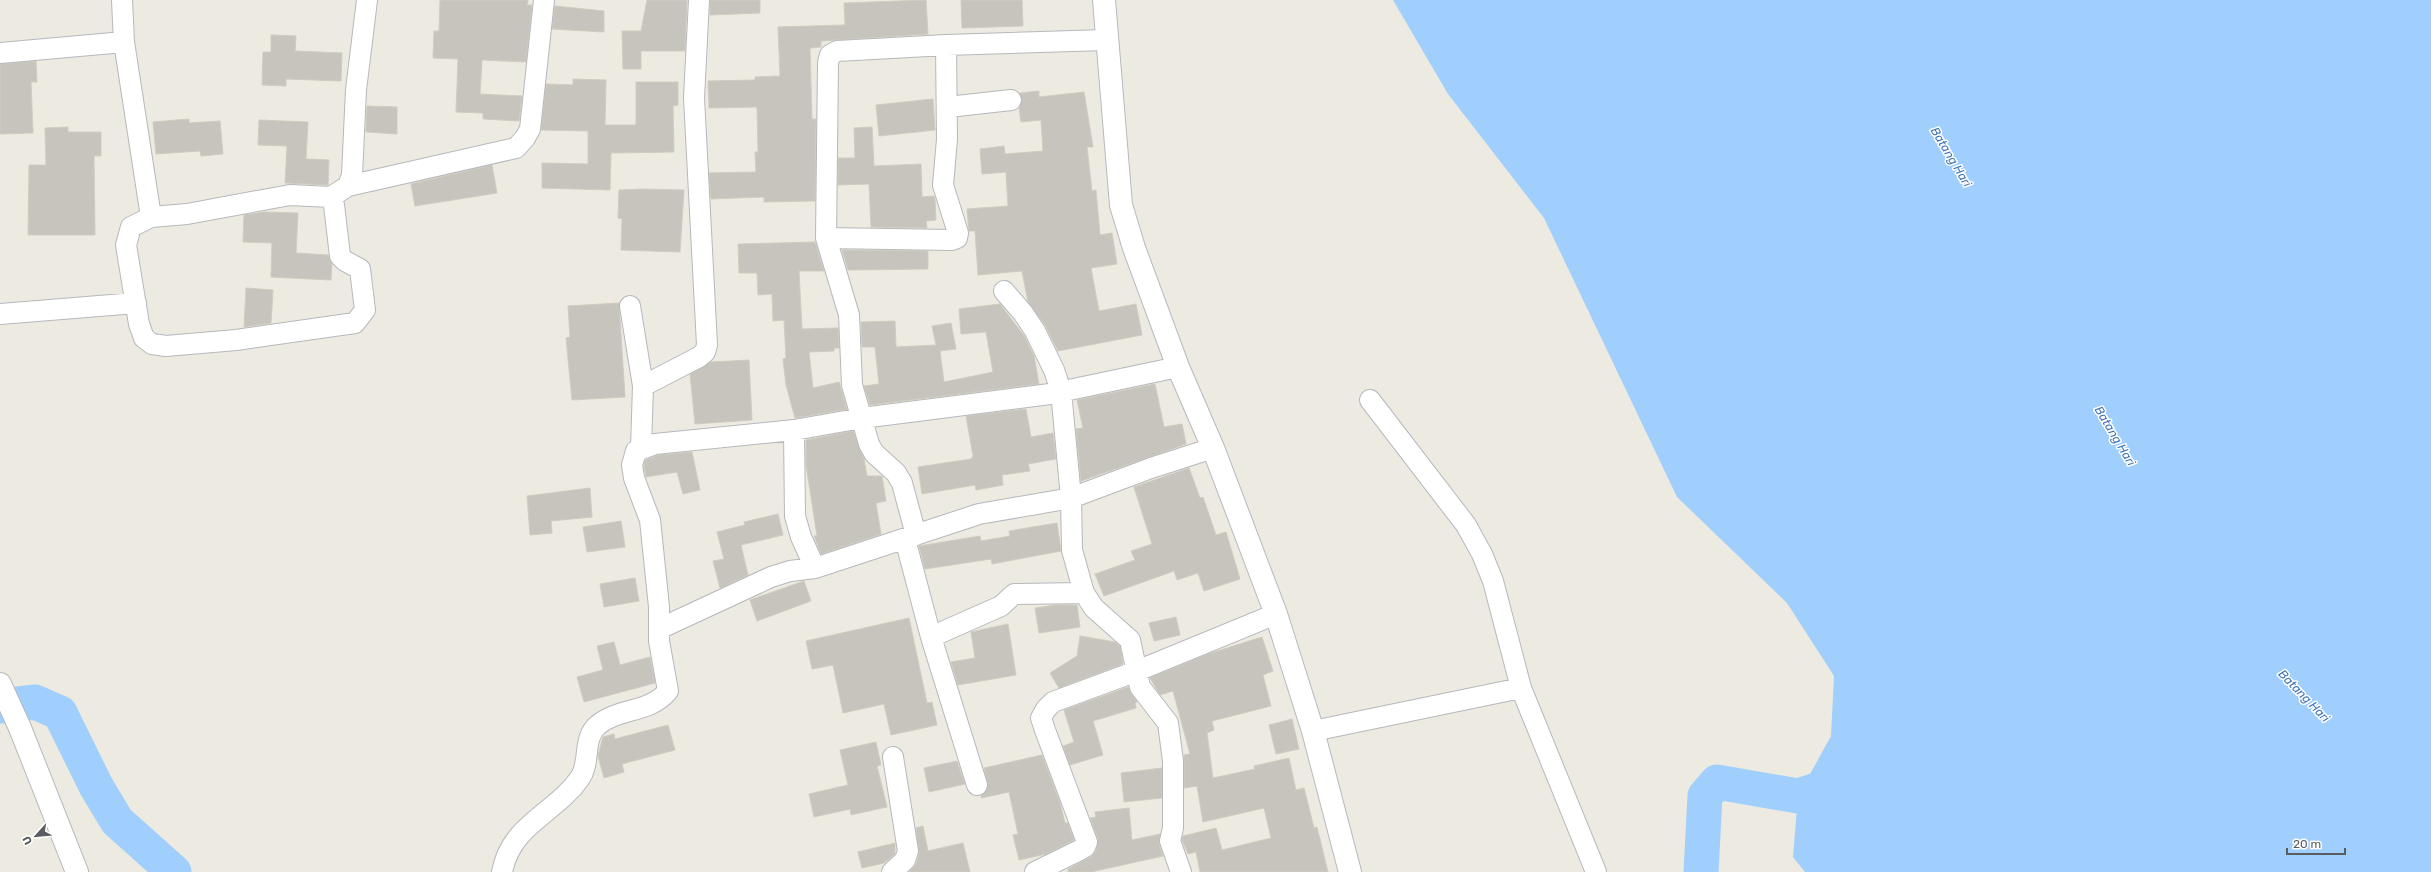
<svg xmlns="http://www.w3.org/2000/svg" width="2431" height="872" viewBox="0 0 2431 872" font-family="Rubik,sans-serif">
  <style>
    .water { fill: #a0cffd }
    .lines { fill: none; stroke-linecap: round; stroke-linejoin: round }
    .river { stroke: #a0cffd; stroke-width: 35 }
    .building { fill: #c7c4be; stroke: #d0ccbf }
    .street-casing { stroke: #b6b8bd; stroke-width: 22 }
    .secondary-casing { stroke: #b6b9bf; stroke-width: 24 }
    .street { stroke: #fff; stroke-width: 20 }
    .secondary { stroke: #fff; stroke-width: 22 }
    .labels { text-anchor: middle; stroke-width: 3; stroke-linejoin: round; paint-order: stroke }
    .water-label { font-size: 12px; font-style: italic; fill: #4174b6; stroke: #fff }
  </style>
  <rect width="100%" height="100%" fill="#eceae1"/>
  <path class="water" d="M1393,0H2431V872H1805L1793,857L1798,796L1831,736L1834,676L1787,603L1677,497L1544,218L1448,94Z"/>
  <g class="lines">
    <path class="river" d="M0,706L35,702L60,713L96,786L117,821L174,872
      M1701,872L1705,796L1717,782L1798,796L1843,781"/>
  </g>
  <path class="building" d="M440,0H528L527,5H532L526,62L482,60L480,94L522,96L519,121L483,119V113L456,112L458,59L433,58L434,31H439Z
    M647,0H687L685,51H641V69H623L622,31H641Z
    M710,0H760V13L710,15Z
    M926,0L928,34L821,41V47L810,48L812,119H816L815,201L764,202V197L711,199L709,173L756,172L755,152H758L757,107L709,108L708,81L755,80V77L780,76L778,27L845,25L844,3Z
    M961,0H1022L1023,26L962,28Z
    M555,6L604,11V32L552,29Z
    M271,35L296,36L295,51L342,53L341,81L286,79V86L262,85L263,52H271Z
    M36,61L37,82H31L33,133L0,134V64Z
    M573,79L606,80L605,125H636V82H678V105L673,106L674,152L611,153L610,190L542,188V163L588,164V131L541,130L546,84L573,85Z
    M1039,91V97L1084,92L1093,147H1087L1092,191L1096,190L1100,235L1112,233L1117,264L1091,268L1099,311L1136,304L1142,335L1058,351L1045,325L1028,302L1022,271L978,275L975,231H969L967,209L1008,206L1006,172L982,174L980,149L1004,146L1005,154L1043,151L1041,120L1021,122L1019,108L1022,99L1020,93Z
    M933,99L935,130L879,136L876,105Z
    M367,106L397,107V134L366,132Z
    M189,119V123L220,121L223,154L201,156L200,151L156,154L153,122Z
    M259,120L308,122L306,159L329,160L328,185L285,183L287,146L258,145Z
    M68,127V132H101V156H94L95,235H28L29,165H46L45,128Z
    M872,127L874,166L921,164L922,197L934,196L935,199L936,220L926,221L927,228L871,227L869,184L838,185V158H855L854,128Z
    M492,165L497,193L415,206L411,184Z
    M643,189L684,190L680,252L621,250L622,219L618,218L619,190Z
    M264,212L298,213L296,253L328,255L332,264L331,280L271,277L272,243L243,242L244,215Z
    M815,242L824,271H799L802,329L838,328L839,348H834V351L809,352L813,388L839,382L847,409L795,418L786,385L783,359L786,358L784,320L773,321L772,294L758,295L757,273H739L738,244Z
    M842,250L928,251V269L848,270Z
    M246,288L273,290L271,323L244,327Z
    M619,303L625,397L572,400L566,338L570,337L568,306Z
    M1000,304L1025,337L1034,356L1039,384L870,405L864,386L879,384L875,347H862L861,322L895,321L896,347L936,345L932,326L951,323L956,349L940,351L944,382L993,372L986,332L961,334L959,309Z
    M749,360L752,420L695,424L690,374L711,362Z
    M1155,384L1164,427L1182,424L1186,444L1081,481L1076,429L1083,428L1077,400Z
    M1026,409L1031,437L1053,433L1056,459L1028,464L1030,471L1002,475L1003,485L976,490L975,485L922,494L918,467L971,459L973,456L966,416Z
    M853,431L864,459L867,476H882L886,501L876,503L881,534L821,554L814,536H817L806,465V440Z
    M692,452L700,490L683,494L677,472L646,477L644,466L645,460L658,455Z
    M1189,468L1200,498L1203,497L1216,535L1226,532L1240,579L1204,591L1198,573L1177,580L1174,571L1104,596L1095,574L1135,560L1131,551L1152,544L1134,487Z
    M590,488L592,517L551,521L552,533L530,535L527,496Z
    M778,514L783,535L741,545L748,575L720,588L713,561L724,559L717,532L745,525L744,522Z
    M621,521L625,547L587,552L583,527Z
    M1057,523L1061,551L992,564L991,559L925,569L919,546L980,536L981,541L1010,536L1009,531Z
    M635,578L639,601L604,607L600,584Z
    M804,581L811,601L757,621L750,600Z
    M1056,605H1077L1080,627L1039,633L1035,608Z
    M1176,617L1180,635L1154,641L1149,623Z
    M909,618L927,703L932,702L937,725L891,735L884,704L843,713L833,665L812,669L806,641Z
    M1008,624L1016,675L958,685L951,662L975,658L971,632Z
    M1080,636L1115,642L1120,646L1123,664L1059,688L1050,673L1077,656Z
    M1262,637L1273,671L1263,675L1271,706L1212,721L1214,730L1207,733L1213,778L1255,769L1254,766L1289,758L1296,790L1304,788L1314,828L1317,827L1328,872H1200L1196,852L1188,854L1182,840L1183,836L1216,828L1222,850L1271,838L1264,808L1203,822L1197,786L1184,788V755L1190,754L1173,691L1160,695L1150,678L1208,654Z
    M614,642L620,665L650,657L655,683L584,702L577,677L603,670L597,646Z
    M1128,687L1137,702L1135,703L1136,708L1093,721L1103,755L1070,765L1063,746L1074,742L1064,710Z
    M1292,719L1299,749L1276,754L1269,725Z
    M668,725L675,750L622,764L624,772L604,778L598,756L603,737L614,734L615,739Z
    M876,742L881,765L877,766L887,807L851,815L850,809L814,817L809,794L848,785L840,750Z
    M1042,755L1060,803L1065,823H1068L1074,840L1046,854L1019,860L1013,835L1018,834L1009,792L981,798V796L988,787L984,768Z
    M957,761L965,784L929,792L924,768Z
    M1162,768V798L1124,802L1121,773Z
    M1129,808L1132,840L1160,834L1159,844L1163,856L1091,872H1068V869L1091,857L1096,851L1098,839L1090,818L1096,817L1095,812Z
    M923,826L928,851L963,843L970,872H909L916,864L919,854L916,828Z
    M895,843V854L884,863L862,868L858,852Z"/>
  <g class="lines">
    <defs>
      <path id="street" d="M122,0L124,42L151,217L131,227L126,245L139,324L144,338L152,344L166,346L236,340L355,323L365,310L360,269L345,261L340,256L334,205L331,197
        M0,53L124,42
        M948,107L1011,100
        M348,186L516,148L525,138L530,129L544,0
        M151,217L187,214L290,195L331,197L348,186L352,175L356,90L367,0
        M826,238L952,240L957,238L958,233L943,185L947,139L946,45
        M1004,291L1023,313L1035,331L1054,370L1061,391L1071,498L1072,550L1084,593L1094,608L1130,640L1140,687L1168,723L1173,761V828L1170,841L1181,872
        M630,306L643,386L641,448
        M0,314L136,303
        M643,386L699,357L705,352L707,345L694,98L699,0
        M1370,400L1466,525L1482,554L1493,581L1521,688
        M794,430L795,516L801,537L815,568
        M916,535L902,483L896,473L874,453L869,444L852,385L849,315L826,238L828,63L830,55L837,51L946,45L1106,40
        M905,539L931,637L977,785
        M659,629L771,577L790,571L815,568L979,514L1071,498L1151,468L1213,448
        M931,637L1001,606L1014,594L1084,593
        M1313,731L1521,688L1596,872
        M502,872C511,824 555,814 580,778C591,762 582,738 598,725C618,708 650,713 668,691L659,641V607L650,520L634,478L632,465L636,451L655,444L794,430L862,418L1050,394L1178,367
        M892,872L905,860L908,851L893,757
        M1035,872L1080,850L1085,847L1087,842L1045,730L1041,718L1046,709L1053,702L1137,671L1276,614"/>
      <path id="secondary" d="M1104,0L1121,205L1134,248L1178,367L1213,448L1276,614L1313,731L1350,872
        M0,684L20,728L77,872"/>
    </defs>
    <use href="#street" class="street-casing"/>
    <use href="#secondary" class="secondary-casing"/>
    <use href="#street" class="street"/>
    <use href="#secondary" class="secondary"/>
  </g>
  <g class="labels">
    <g class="water-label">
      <text transform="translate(1951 157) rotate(59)" y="4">Batang Hari</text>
      <text transform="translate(2115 436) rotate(59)" y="4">Batang Hari</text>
      <text transform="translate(2304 696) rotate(46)" y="4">Batang Hari</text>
    </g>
  </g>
  <g transform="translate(36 836) rotate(243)" stroke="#ffffff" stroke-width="3" paint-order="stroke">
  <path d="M0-3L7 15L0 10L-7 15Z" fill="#595c61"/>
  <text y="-6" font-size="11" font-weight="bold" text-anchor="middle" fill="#595c61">U</text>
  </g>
  <path d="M2287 848v6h58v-6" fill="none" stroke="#595c61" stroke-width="2"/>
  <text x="2293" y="848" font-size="12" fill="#595c61" stroke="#ffffff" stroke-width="3" paint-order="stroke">20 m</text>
</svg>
